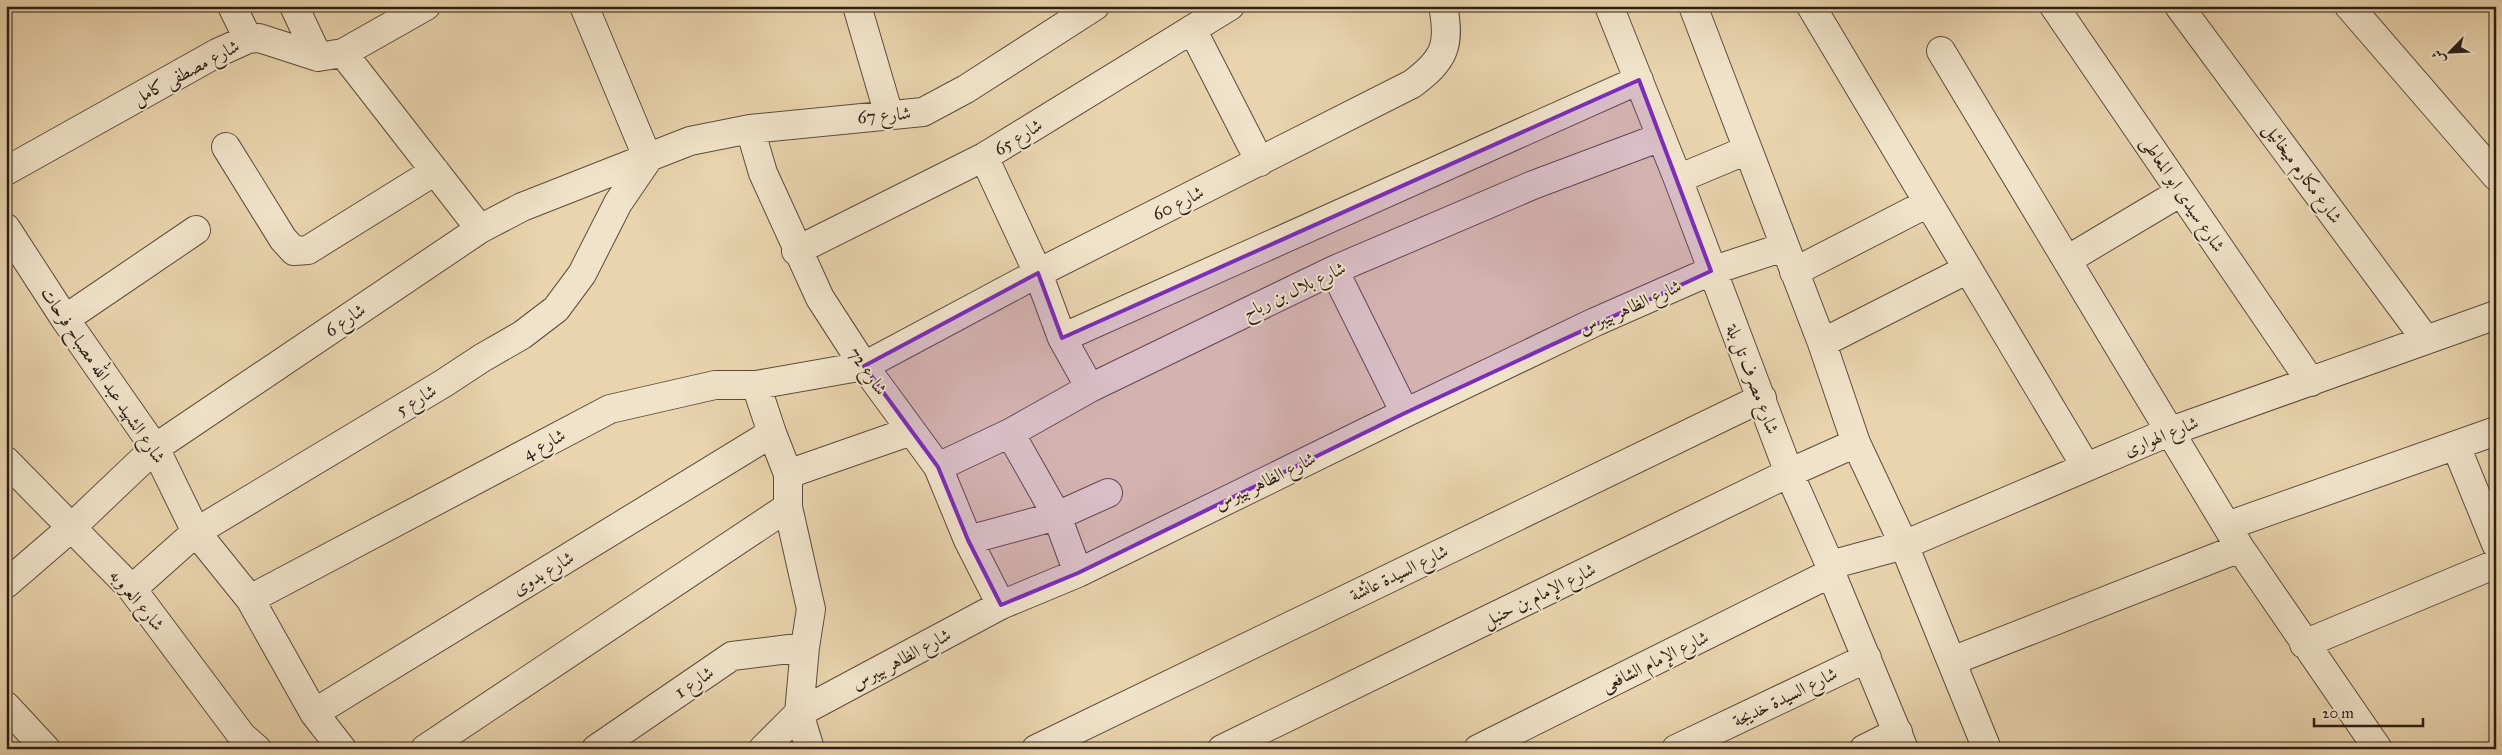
<svg xmlns="http://www.w3.org/2000/svg" width="2502" height="755" viewBox="0 0 2502 755" font-family="'IM FELL Great Primer',Amiri,serif">
  <style>
    .lines { fill: none; stroke-linecap: round; stroke-linejoin: round }
    .minor-casing { stroke: #5c4c3c; stroke-width: 30 }
    .minor { stroke: #f1e3ca; stroke-width: 28 }
    .marked { fill: #7b2cbf; fill-opacity: 0.2; stroke: #7b2cbf; stroke-width: 4; stroke-linejoin: round }
    .labels { text-anchor: middle; stroke-width: 4; stroke-linejoin: round; paint-order: stroke }
    .street-label { font-size: 18px; fill: #2d1e16; stroke: #f1e3ca }
  </style>
  <rect width="100%" height="100%" fill="#e9d4ad"/>
  <filter id="stains"><feTurbulence type="fractalNoise" baseFrequency=".004" numOctaves="4"/><feColorMatrix values="0 0 0 0 .2 0 0 0 0 .09 0 0 0 0 .02 0 0 0 .5 -.17"/></filter>
  <radialGradient id="worn" r=".72"><stop offset=".6" stop-color="#630" stop-opacity="0"/><stop offset="1" stop-color="#630" stop-opacity=".3"/></radialGradient>
  <g class="lines">
    <defs>
      <path id="minor" d="M232,6L248,39
        M294,6L318,57
        M584,6L648,159
        M857,6L889,115
        M1609,6L1678,179L1789,473L1830,565L1831,573L1904,749
        M1693,6L1822,343L1856,443L1904,545L1987,749
        M1811,6L2086,467
        M2054,6L2311,382
        M2179,6L2426,340
        M2349,6L2496,176
        M1192,29L1260,162
        M1941,51L2240,548L2378,749
        M343,53L480,229
        M750,129L763,173L820,298L864,366L938,467L968,540L1001,605
        M226,147L283,239L294,251L308,250L435,171
        M984,157L1038,273L1062,338L1090,388
        M6,171L217,53L248,39L259,38L318,57L343,53L426,6
        M1678,179L1747,150
        M6,228L65,319L155,448L196,532L250,599L314,713L342,749
        M796,251L984,157L1230,6
        M2067,260L2181,192
        M1334,270L1405,413
        M1794,272L1928,203
        M65,319L196,230
        M1062,338L1639,80
        M1822,343L1968,269
        M756,385L772,433L788,474V507L811,609L805,647L799,713L810,749
        M1010,433L1057,516L1078,573
        M2456,446L2496,544
        M6,461L132,589L242,736L257,749
        M938,467L1010,433L1090,388L1334,270L1533,185L1661,137
        M788,474L911,431
        M2227,526L2496,431
        M968,540L1057,516L1108,493
        M1830,565L1904,545L2171,431L2496,315
        M6,584L72,527L155,448L480,229L522,207L690,141L750,129L923,112L966,89L1095,6
        M132,589L196,532L444,383L482,358L522,335L556,309L582,274L618,203L648,159
        M250,599L610,409L715,385H756L864,366L1038,273L1412,84C1444,60 1451,46 1443,6
        M2304,644L2496,564
        M1952,661L2240,548
        M6,706L46,749
        M314,713L772,433
        M425,749L788,507
        M596,749L732,656L805,647
        M763,749L799,713L1001,605L1078,573L1405,413L1595,322L1711,271L1784,247
        M1036,749L1762,398
        M1222,749L1789,473L1856,443
        M1478,749L1831,573
        M1676,749L1867,658
        M1864,749L1898,732"/>
    </defs>
    <use href="#minor" class="minor-casing"/>
    <use href="#minor" class="minor"/>
  </g>
  <path class="marked" d="M1639,80L1711,271L1405,413L1078,573L1001,605L968,540L938,467L864,366L1038,273L1062,338Z"/>
  <g class="labels">
    <g class="street-label">
      <text transform="translate(186 72) rotate(-28)" y="6">شارع مصطفى كامل</text>
      <text transform="translate(884 115) rotate(-5)" y="6">شارع 67</text>
      <text transform="translate(1018 137) rotate(-32)" y="6">شارع 65</text>
      <text transform="translate(2303 173) rotate(54)" y="6">شارع مكارم ميخائيل</text>
      <text transform="translate(2183 194) rotate(56)" y="6">شارع سيدى ابو المعاطى</text>
      <text transform="translate(1178 203) rotate(-27)" y="6">شارع 60</text>
      <text transform="translate(1294 290) rotate(-25)" y="6">شارع بلال بن رباح</text>
      <text transform="translate(1630 307) rotate(-24)" y="6">شارع الظاهر بيبرس</text>
      <text transform="translate(345 320) rotate(-34)" y="6">شارع 6</text>
      <text transform="translate(868 371) rotate(55)" y="6">شارع 72</text>
      <text transform="translate(103 375) rotate(56)" y="6">شارع الشهيد عبد الله مصباح فرحات</text>
      <text transform="translate(1753 379) rotate(69)" y="6">شارع مصرف تل بلة</text>
      <text transform="translate(416 400) rotate(-31)" y="6">شارع 5</text>
      <text transform="translate(2161 436) rotate(-22)" y="6">شارع الهوارى</text>
      <text transform="translate(544 444) rotate(-28)" y="6">شارع 4</text>
      <text transform="translate(1265 481) rotate(-26)" y="6">شارع الظاهر بيبرس</text>
      <text transform="translate(543 573) rotate(-31)" y="6">شارع بدوى</text>
      <text transform="translate(1399 573) rotate(-26)" y="6">شارع السيدة عائشة</text>
      <text transform="translate(1539 595) rotate(-26)" y="6">شارع الإمام بن حنبل</text>
      <text transform="translate(137 600) rotate(50)" y="6">شارع العروبه</text>
      <text transform="translate(901 659) rotate(-28)" y="6">شارع الظاهر بيبرس</text>
      <text transform="translate(1655 661) rotate(-26)" y="6">شارع الإمام الشافعى</text>
      <text transform="translate(694 682) rotate(-34)" y="6">شارع 1</text>
      <text transform="translate(1785 697) rotate(-26)" y="6">شارع السيدة خديجة</text>
    </g>
  </g>
  <rect width="2502" height="755" fill="none" stroke="#e9d4ad" stroke-width="25"/>
  <rect x="8" y="8" width="2487" height="740" fill="none" stroke="#2d1e16" stroke-width="2.5"/>
  <rect x="12" y="12" width="2477" height="730" fill="none" stroke="#2d1e16"/>
  <g transform="translate(2450 52) rotate(246)" stroke="#f1e3ca" stroke-width="4" paint-order="stroke">
  <path d="M0-4L9 19L0 12L-9 19Z" fill="#2d1e16"/>
  <text y="-8" font-size="14" font-weight="bold" text-anchor="middle" fill="#2d1e16">ش</text>
  </g>
  <path d="M2314 718v8h109v-8" fill="none" stroke="#2d1e16" stroke-width="2.5"/>
  <text x="2322" y="718" font-size="15" fill="#2d1e16" stroke="#f1e3ca" stroke-width="4" paint-order="stroke">20 m</text>
  <rect width="100%" height="100%" filter="url(#stains)"/>
  <rect width="100%" height="100%" fill="url(#worn)"/>
</svg>
